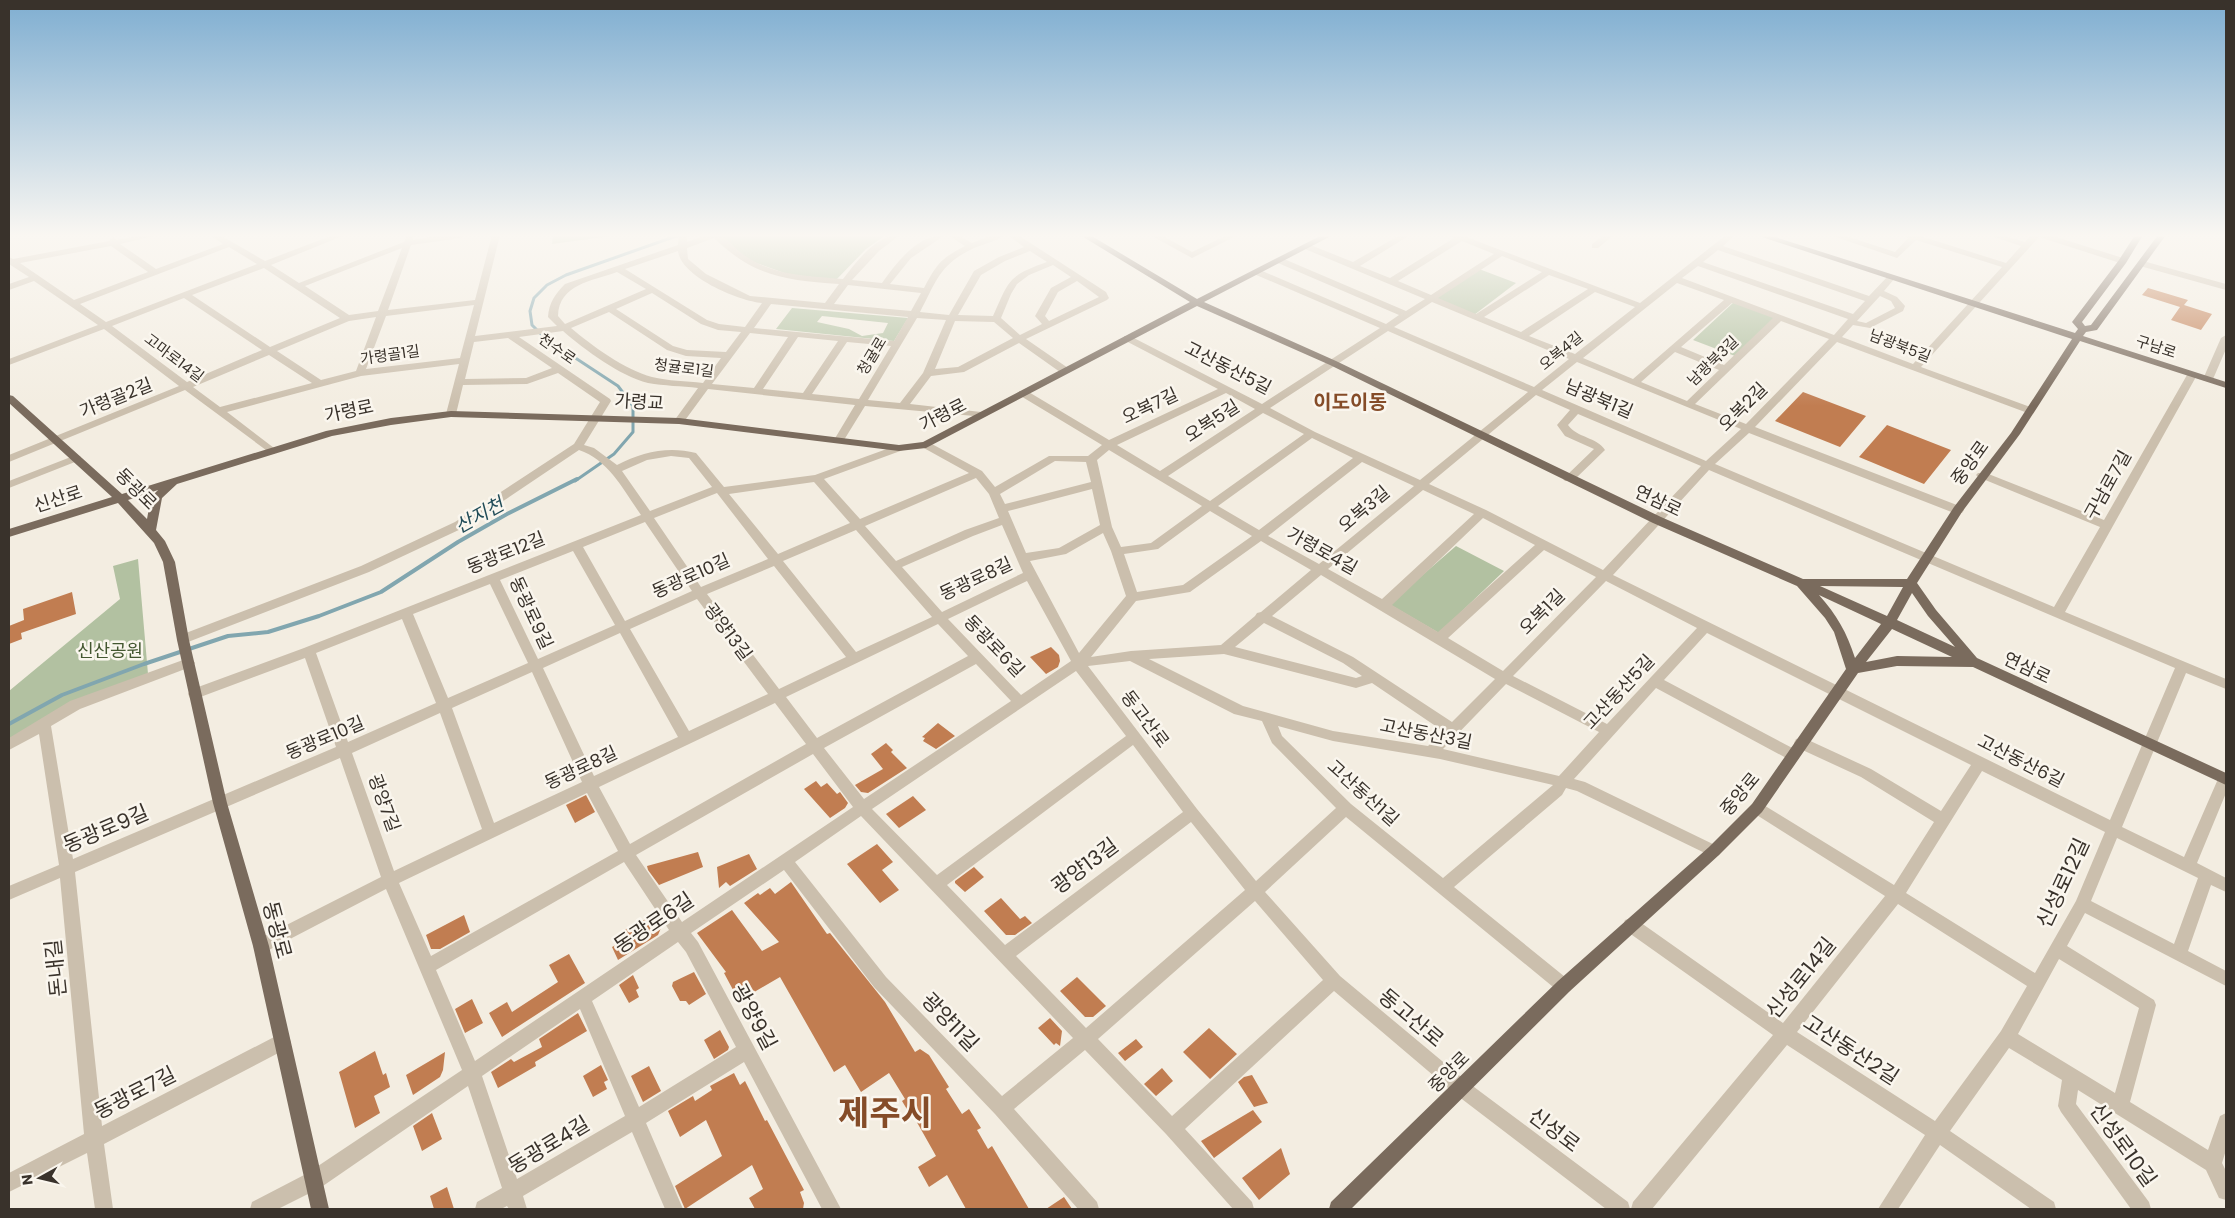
<svg xmlns="http://www.w3.org/2000/svg" width="2235" height="1218" viewBox="0 0 2235 1218" font-family="Poppins,'Noto Sans KR',sans-serif">
  <style>
    .green { fill: #b2c1a1; fill-rule: evenodd }
    .lines { fill: none; stroke-linecap: round; stroke-linejoin: round }
    .stream-far1 { stroke: #81a6af; stroke-width: 3 }
    .stream { stroke: #81a6af; stroke-width: 4 }
    .building { fill: #c17d51 }
    .minor { fill: #cbbfad; fill-rule: evenodd }
    .major { fill: #7a6b5d; fill-rule: evenodd }
    .labels { text-anchor: middle; stroke-width: 5; stroke-linejoin: round; paint-order: stroke }
    .far-street-label { font-size: 15px; fill: #39322b; stroke: #faf6ee }
    .street-label { font-size: 18px; fill: #39322b; stroke: #faf6ee }
    .park-label { font-size: 18px; fill: #435730; stroke: #faf6ee }
    .water-label { font-size: 19px; font-style: italic; fill: #224d59; stroke: #faf6ee }
    .quarter-label { font-size: 20px; font-weight: bold; fill: #854c28; stroke: #faf6ee }
    .near-street-label { font-size: 21px; fill: #39322b; stroke: #faf6ee }
    .near-town-label { font-size: 34px; font-weight: bold; fill: #854c28; stroke: #faf6ee }
  </style>
  <rect width="100%" height="100%" fill="#f3ede1"/>
  <path class="green" d="M553,235H619L552,244Z
    M721,235H886L866,249L836,280L787,274L748,260Z
    M1479,269L1516,283L1474,315L1435,299Z
    M1734,302L1776,317L1735,356L1693,340Z
    M792,308L908,318L894,341L776,329ZM822,316L888,323L883,333L862,336L849,329L817,322Z
    M1456,546L1504,571L1439,633L1389,604Z
    M138,559L148,674L70,702L9,739V691L120,599L113,566Z"/>
  <g class="lines">
    <path class="stream-far1" d="M575,481L614,454L633,432V406L618,386L545,338L532,325L530,311L534,298L547,285L566,275L679,235"/>
    <path class="stream" d="M9,724L62,695L144,664L228,636L268,632L319,616L381,592L458,542L507,514L577,479"/>
  </g>
  <path class="building" d="M2148,288L2188,300L2184,305L2212,314L2201,330L2171,320L2180,307L2142,295Z
    M1803,392L1866,416L1840,447L1775,421Z
    M1887,425L1951,450L1924,484L1859,457Z
    M72,592L76,614L21,633L22,639L9,644V626L24,620L23,609Z
    M1051,647L1059,655L1060,661L1058,667L1046,674L1030,657Z
    M938,723L955,736L936,749L923,741L925,738L922,737Z
    M886,743L893,750L891,752L907,768L868,793L861,792L855,785L883,769L871,754Z
    M816,781L821,787L827,783L837,794L840,792L848,803L845,808L830,818L804,789Z
    M586,795L595,812L575,823L566,805Z
    M913,796L926,810L899,828L886,814Z
    M877,844L893,862L882,870L899,890L880,903L847,864Z
    M698,852L703,867L659,885L648,870L647,866Z
    M749,854L757,869L730,886L726,882L719,888L717,867Z
    M974,867L984,877L965,892L955,883V881Z
    M791,882L827,934L830,933L885,1002L915,1052L920,1049L929,1055L949,1087L946,1089L962,1114L969,1109L981,1128L977,1130L988,1149L992,1146L1029,1209H966L947,1175L929,1187L918,1167L936,1156L910,1110L908,1111L902,1101L905,1099L889,1073L861,1092L845,1065L834,1072L780,977L739,1001L724,973L726,972L697,933L732,910L762,951L779,942L744,903L758,893L760,895L770,888L775,894Z
    M1001,898L1020,919L1025,916L1032,923L1015,935H1006L984,911Z
    M464,915L470,932L440,949H431L426,935Z
    M654,915L661,928L658,935L618,960L612,947L620,943L617,941L624,936L622,931Z
    M569,954L585,983L502,1037L489,1013L507,1002L512,1012L558,982L549,965Z
    M694,972L706,994L689,1005L686,1001H680L672,986L673,982Z
    M633,975L639,988L636,990L639,997L629,1003L619,985Z
    M1077,977L1106,1006L1093,1017H1085L1060,991Z
    M472,999L483,1023L465,1033L455,1009Z
    M578,1013L587,1031L535,1062L536,1066L498,1088L491,1072L511,1059L514,1062L542,1047L539,1039Z
    M1050,1018L1062,1031L1060,1046L1056,1043L1054,1045L1038,1028Z
    M1209,1028L1237,1054L1210,1079L1183,1052Z
    M720,1030L729,1047L728,1050L714,1059L704,1040Z
    M1136,1039L1143,1047L1125,1061L1118,1053Z
    M375,1051L383,1075L386,1073L390,1087L374,1096L380,1113L355,1128L339,1072Z
    M445,1052L443,1070L440,1077L413,1095L406,1075Z
    M601,1065L608,1080L604,1082L607,1089L593,1097L583,1076Z
    M649,1066L661,1091L643,1102L631,1076Z
    M1162,1068L1173,1081L1156,1096L1144,1084Z
    M734,1073L740,1085L745,1081L765,1121L767,1120L804,1190L800,1192L804,1203L803,1209H755L749,1198L763,1189L752,1165L685,1209L675,1186L722,1156L706,1120L680,1137L668,1111L693,1096L695,1101L712,1090L710,1086Z
    M1252,1075L1268,1103L1254,1107L1238,1082L1244,1077Z
    M1253,1110L1262,1122L1214,1158L1201,1141Z
    M432,1113L442,1139L422,1151L413,1126Z
    M1281,1148L1290,1174L1259,1200L1242,1178Z
    M447,1187L454,1209H434L430,1196Z
    M1064,1197L1072,1209H1046Z"/>
  <g class="lines">
    <path class="minor" d="M141,235H159L120,244L156,269L223,244L210,235H220L265,261L333,235H345L271,265L299,283L404,242L407,235H413V240L440,235H465L461,238L411,245L388,310L475,300L492,235H500L475,336L557,326L548,317C549,303 555,294 565,284L678,245L679,235H687V242C696,239 711,231 720,235C728,239 738,252 747,257C775,276 810,276 843,279C857,261 876,235 900,235L879,251L852,280L882,283C897,262 917,235 945,235L911,258L890,284L924,288C937,264 940,259 965,246L948,235H958L972,243L992,235H1004C996,242 982,244 972,249C939,265 936,282 920,312L949,315L974,271L999,257L1024,247L1008,235H1018L1106,292L1109,298L1107,300L1026,339L1068,368V372H1060L1019,343L964,372L931,376L910,404L981,412L986,415L985,417L865,406L844,440L839,443L834,440L855,405L708,389L683,423L679,424L674,421L698,388C682,386 664,386 648,383C620,376 585,350 563,331L519,337L610,399L611,401L584,445L594,448L617,465C642,452 668,446 696,453L724,487L815,475L895,446H903L904,448L903,450L824,479L860,519L969,473L922,447L921,445L922,443H930L982,471L995,487L1049,456H1088L1102,445L1019,395V391H1027L1109,440L1218,389L1124,340V336H1130L1262,404L1380,328L1254,274V270H1260L1386,324L1399,315L1278,263V259H1284L1406,311L1425,299L1305,249V245L1308,244L1353,262L1400,235H1410L1360,266L1390,278L1454,238L1449,235H1461L1640,303L1726,235H1735L1723,246L1869,296L1888,276H1894L1895,278L1884,291L1897,297L1905,306L1903,311L1870,328L1853,325L1842,337L1913,364L2002,267L1916,240L1897,258L1830,235H1843L1895,252L1908,238L1904,235H1917L2006,263L2021,246L1988,235H2002L2025,242L2031,235H2050L2126,259V263H2120L2039,237L1921,367L2033,408V412H2025L1837,342L1755,427L1962,507L1964,510L1962,513H1954L1749,433L1715,464L2054,607L2100,527L1978,477L1976,475L1978,473H1986L2104,520L2187,375L2192,372L2196,373L2197,375L2065,612L2226,679V689L2186,673L2122,827L2184,857L2218,779L2220,775L2226,774V793L2197,863L2226,878V892L2211,885L2188,951L2226,971V986L2085,913L2067,946L2154,1000L2156,1005L2130,1102L2208,1150L2220,1116L2226,1113V1150L2222,1163L2226,1171V1200L2219,1198L2206,1170L2078,1090L2076,1104L2149,1202L2151,1209H2131L2061,1112L2058,1106L2062,1080L2009,1048L1950,1131L2054,1202L2056,1209H2031L1940,1145L1898,1209H1878L1925,1135L1787,1045L1652,1209H1631L1633,1202L1773,1035L1625,930L1623,925L1625,920L1631,918L1637,920L1783,1023L1885,896L1752,812L1750,808L1752,804L1757,802L1762,804L1894,885L1934,822L1861,777L1796,747L1794,743L1796,739L1801,738L1806,739L1871,769L1941,811L1971,765L1707,633L1664,680L1798,751L1800,755L1798,759L1793,760L1788,759L1656,688L1574,779L1585,782L1719,847L1722,851L1719,855L1714,857L1709,855L1577,791L1566,788L1562,795L1454,887L1570,981L1572,986L1570,991L1564,994L1558,991L1346,817L1265,892L1340,976L1466,1081L1628,1202L1630,1209H1606L1454,1093L1334,991L1185,1129L1252,1202L1254,1209H1233L1166,1134L1085,1050L1014,1109L1097,1202L1099,1209H1078L995,1114L874,987L784,870L691,933L698,942L841,1209H822L744,1062L646,1123L683,1209H665L632,1132L523,1196L527,1209H509L507,1206L501,1209H475L477,1202L502,1188L468,1086L320,1188L278,1209H250L252,1202L306,1174L462,1070L386,889L267,951L261,953L255,951L253,946L255,941L381,877L340,758L75,872L102,1126L276,1036L282,1034L288,1036L291,1042L288,1048L104,1144L113,1209H95L87,1153L9,1192V1173L84,1134L60,878L9,900V886L59,865L39,734L9,750V738L70,701L183,660H193L195,663L193,666L80,709L51,726L73,859L336,747L305,658L195,699L190,698L188,694L190,690L304,648L641,515C624,491 609,460 579,450L463,528L369,572L188,642H178L177,639L178,636L361,566L455,522L574,444L600,402L558,373L527,384L463,385L456,414L451,417L446,414L459,364L361,376L227,412L274,448L275,450L274,452L270,453L185,390L9,462V455L179,386L104,329L9,365V359L98,325L34,281L9,290V284L29,277L9,264V257L13,259L109,241L113,237L117,240ZM714,238C754,277 786,280 839,284L825,303L750,296L706,274L688,259L687,248ZM1462,241L1494,254L1431,295L1398,281ZM111,246L148,272L74,300L20,263ZM229,247L257,264L106,322L80,304ZM402,248L378,311L349,315L305,286ZM1718,250L1865,301L1853,314L1703,262ZM678,251C681,277 739,301 762,303L745,327L719,324L707,320L625,269ZM1030,251L1047,262C1007,276 1009,281 993,316L958,315L981,275L1005,261ZM1502,256L1542,272L1476,314L1438,298ZM1053,265L1071,277L1051,288L1035,316L1042,324L1020,335L1001,318L1011,294L1017,284L1029,275ZM1698,266L1848,319L1834,335L1682,278ZM264,268L340,318L270,347L192,295ZM617,272L646,289L565,324L558,316C559,284 592,281 617,272ZM1549,275L1588,289L1521,332L1484,317ZM1077,281L1099,297L1049,321L1045,316L1058,292ZM1677,283L1724,300L1633,379L1583,358ZM848,285L921,293L911,311L834,304ZM1595,292L1635,307L1575,354L1529,336ZM652,293L701,324L718,330L741,332L726,352L687,350L673,346L616,309ZM1880,296L1891,301L1895,308L1866,323L1857,321ZM184,298L262,350L187,382L112,326ZM1432,302L1569,359L1534,387L1394,327ZM1732,303L1773,318L1724,365L1681,347ZM771,304L908,317L894,341L754,328ZM474,305L460,358L366,369L386,316ZM609,312L667,350L686,356L721,358L703,383C686,381 668,381 652,377C625,370 591,345 571,328ZM376,317L356,371L321,380L277,351L349,321ZM917,318L946,320L923,373L900,403L868,400ZM955,321L994,322L1013,338L958,367L935,369ZM1781,321L1829,339L1746,424L1695,404ZM1388,331L1528,392L1420,480L1315,432L1270,408ZM750,333L788,337L754,388L712,384ZM798,337L838,341L803,393L763,389ZM508,338L552,368L526,378L465,379L474,342ZM847,342L891,346L859,399L812,394ZM1675,352L1719,370L1687,401L1641,382ZM269,355L312,383L220,407L193,387ZM1577,362L1741,429L1706,461L1542,390ZM1226,393L1255,409L1160,471L1117,445ZM1536,395L1570,410L1557,425L1565,436L1594,449L1565,477L1563,479L1565,481H1573L1605,450C1597,437 1577,438 1568,425L1578,414L1701,466L1603,570L1486,510L1429,484ZM1263,413L1304,434L1210,501L1168,476ZM1312,438L1353,458L1259,530L1218,506ZM1109,450L1202,506L1151,543L1121,547L1112,527L1097,460ZM671,456L689,458L712,487L650,511L622,471L647,460ZM1055,461L1086,462L1091,482L1005,504L1000,494ZM1362,462L1414,486L1319,564L1268,536ZM1709,470L2175,668L2110,820L1613,575ZM976,478L989,494L999,518L965,530L896,561L865,526ZM814,482L850,523L778,554L729,494ZM1092,489L1100,525L1059,548L1026,553L1008,511ZM1423,490L1474,514L1382,599L1328,569ZM717,493L768,559L701,587L654,518ZM1210,511L1252,536L1183,585L1137,592L1124,554L1158,549ZM1483,518L1535,545L1438,632L1392,605ZM645,522L692,591L625,621L583,547ZM1002,525L1023,573L942,612L902,567L973,536ZM856,530L932,617L856,652L783,561ZM1103,533L1111,551L1126,596L1079,653L1030,561L1066,554ZM1261,541L1311,570L1261,612L1257,613L1255,616L1221,645L1131,651L1091,657L1136,601L1190,592ZM1544,550L1596,577L1503,671L1448,638ZM573,551L615,625L538,659L500,580ZM774,566L846,657L779,689L707,594ZM1321,575L1495,679L1452,722L1353,657L1272,616ZM1027,581L1071,661L1021,695L948,619ZM1606,581L1697,628L1607,724L1513,676ZM490,584L528,663L448,698L413,614ZM697,599L768,694L689,731L630,629ZM402,619L436,703L348,742L316,653ZM1264,623L1343,663L1362,676L1356,678L1235,647ZM938,624L968,656L817,738L786,697ZM620,633L678,737L594,776L543,668ZM1224,654L1356,688L1372,683L1443,731L1428,746L1333,731L1243,706L1149,659ZM1130,661L1234,714L1262,721L1272,743L1336,808L1256,881L1197,809L1088,666ZM976,664L1011,701L864,799L824,748ZM1076,671L1126,736L937,875L872,809ZM532,672L582,782L494,823L452,708ZM1506,684L1599,732L1559,776L1443,749ZM775,703L806,744L630,844L599,787ZM440,713L482,829L394,871L352,753ZM1278,726L1333,741L1440,759L1553,785L1443,878L1351,804L1282,736ZM1133,745L1183,812L1005,945L947,885ZM813,754L853,807L682,922L636,855ZM1982,771L2105,832L2076,901L2035,973L1906,893ZM587,793L618,851L431,956L399,883ZM861,816L1073,1038L1002,1096L886,977L795,862ZM1191,822L1245,890L1086,1028L1016,956ZM2117,838L2198,878L2174,944L2091,901ZM624,862L669,930L475,1061L436,970ZM1255,901L1323,980L1172,1116L1098,1039ZM1898,904L2027,986L2001,1031L1935,1121L1797,1032ZM678,942L686,952L736,1047L639,1107L592,1001ZM2059,959L2139,1008L2115,1093L2018,1034ZM580,1009L625,1116L517,1179L482,1076Z
      M1150,235H1161L1192,252L1227,235H1238L1192,258Z
      M1604,235H1614L1598,248H1592V244Z
      M2143,261L2226,284V290L2140,266L2139,264Z
      M2226,335V349L2213,379L2212,381H2204L2203,379L2221,338Z
      M76,455L80,456L81,458L80,460L9,488V481Z"/>
    <path class="major" d="M1080,235H1090L1197,299L1322,235H1333L1204,302L1336,361L1661,517L1803,579H1907L1954,507L2011,433L2072,339L1756,235H1769L2075,333L2078,329L2072,322L2119,260L2135,235H2143L2126,263L2082,322L2085,326L2091,325L2158,235H2166L2097,330L2086,332L2083,336L2226,382V388L2080,341L2020,434L1962,512L1917,583L1936,610L1977,658L2226,773V785L1973,667L1897,666L1858,673L1762,812L1719,855L1570,991L1351,1209H1329L1331,1202L1558,981L1709,847L1752,804L1846,669L1834,632L1825,618L1797,586L1653,523L1330,365L1197,306L926,448L899,451L679,424L451,417L391,425L332,436L177,484L162,498L156,530L165,541L175,562L189,640L227,803L269,946L329,1209H311L253,946L213,803L177,640L163,562L154,543L118,503L9,537V529L112,497L9,403V395L13,396L122,494L326,431L391,418L451,411L679,418L899,445L923,442L1190,302ZM158,490L151,497L147,519L128,500ZM1820,586L1903,587L1887,616ZM1912,593L1928,616L1955,647L1897,620ZM1819,595L1881,624L1855,658C1847,633 1837,615 1819,595ZM1892,629L1952,657L1897,656L1866,662Z"/>
  </g>
  <linearGradient id="sky" x2="0" y2="1"><stop stop-color="#7faed1"/><stop offset="0.58" stop-color="#faf7f2"/><stop offset="1" stop-color="#faf7f2" stop-opacity="0"/></linearGradient>
  <rect width="2235" height="406" fill="url(#sky)"/>
  <g class="labels">
    <g class="far-street-label">
      <text transform="translate(1900 346) rotate(21)" y="5">남광북5길</text>
      <text transform="translate(2156 347) rotate(18)" y="5">구남로</text>
      <text transform="translate(557 349) rotate(35)" y="5">천수로</text>
      <text transform="translate(1561 351) rotate(-39)" y="5">오복4길</text>
      <text transform="translate(390 355) rotate(-8)" y="5">가령골1길</text>
      <text transform="translate(872 356) rotate(-59)" y="5">청귤로</text>
      <text transform="translate(174 358) rotate(37)" y="5">고마로14길</text>
      <text transform="translate(1713 361) rotate(-44)" y="5">남광북3길</text>
      <text transform="translate(684 368) rotate(7)" y="5">청귤로1길</text>
    </g>
    <g class="street-label">
      <text transform="translate(1228 368) rotate(27)" y="6">고산동산5길</text>
      <text transform="translate(116 398) rotate(-22)" y="6">가령골2길</text>
      <text transform="translate(1599 399) rotate(23)" y="6">남광북1길</text>
      <text transform="translate(639 402) rotate(3)" y="6">가령교</text>
      <text transform="translate(1150 406) rotate(-25)" y="6">오복7길</text>
      <text transform="translate(1743 407) rotate(-45)" y="6">오복2길</text>
      <text transform="translate(349 411) rotate(-12)" y="6">가령로</text>
      <text transform="translate(943 415) rotate(-27)" y="6">가령로</text>
      <text transform="translate(1212 421) rotate(-33)" y="6">오복5길</text>
      <text transform="translate(1970 463) rotate(-54)" y="6">중앙로</text>
      <text transform="translate(2108 485) rotate(-61)" y="6">구남로7길</text>
      <text transform="translate(136 489) rotate(45)" y="6">동광로</text>
      <text transform="translate(58 499) rotate(-18)" y="6">신산로</text>
      <text transform="translate(1658 501) rotate(25)" y="6">연삼로</text>
      <text transform="translate(1364 509) rotate(-40)" y="6">오복3길</text>
      <text transform="translate(1322 551) rotate(29)" y="6">가령로4길</text>
      <text transform="translate(506 553) rotate(-22)" y="6">동광로12길</text>
      <text transform="translate(691 576) rotate(-24)" y="6">동광로10길</text>
      <text transform="translate(976 579) rotate(-25)" y="6">동광로8길</text>
      <text transform="translate(1542 612) rotate(-45)" y="6">오복1길</text>
      <text transform="translate(531 613) rotate(65)" y="6">동광로9길</text>
      <text transform="translate(728 632) rotate(53)" y="6">광양13길</text>
      <text transform="translate(994 646) rotate(46)" y="6">동광로6길</text>
      <text transform="translate(2027 668) rotate(25)" y="6">연삼로</text>
      <text transform="translate(1619 692) rotate(-47)" y="6">고산동산5길</text>
      <text transform="translate(1145 719) rotate(53)" y="6">동고산로</text>
      <text transform="translate(1426 734) rotate(11)" y="6">고산동산3길</text>
      <text transform="translate(325 738) rotate(-23)" y="6">동광로10길</text>
      <text transform="translate(2021 761) rotate(27)" y="6">고산동산6길</text>
      <text transform="translate(581 768) rotate(-25)" y="6">동광로8길</text>
      <text transform="translate(1363 793) rotate(42)" y="6">고산동산1길</text>
      <text transform="translate(1740 794) rotate(-50)" y="6">중앙로</text>
      <text transform="translate(384 803) rotate(70)" y="6">광양7길</text>
      <text transform="translate(1449 1072) rotate(-45)" y="6">중앙로</text>
    </g>
    <g class="park-label">
      <text x="110" y="657">신산공원</text>
    </g>
    <g class="water-label">
      <text transform="translate(479 515) rotate(-29)" y="7">산지천</text>
    </g>
    <g class="quarter-label">
      <text x="1350" y="409">이도이동</text>
    </g>
    <g class="near-street-label">
      <text transform="translate(106 829) rotate(-23)" y="7">동광로9길</text>
      <text transform="translate(1085 866) rotate(-37)" y="7">광양13길</text>
      <text transform="translate(2063 883) rotate(-65)" y="7">신성로12길</text>
      <text transform="translate(654 923) rotate(-34)" y="7">동광로6길</text>
      <text transform="translate(277 930) rotate(75)" y="7">동광로</text>
      <text transform="translate(56 968) rotate(-96)" y="7">돈내길</text>
      <text transform="translate(1801 978) rotate(-51)" y="7">신성로14길</text>
      <text transform="translate(754 1017) rotate(62)" y="7">광양9길</text>
      <text transform="translate(1411 1018) rotate(40)" y="7">동고산로</text>
      <text transform="translate(950 1022) rotate(46)" y="7">광양11길</text>
      <text transform="translate(1851 1050) rotate(33)" y="7">고산동산2길</text>
      <text transform="translate(135 1093) rotate(-27)" y="7">동광로7길</text>
      <text transform="translate(1554 1130) rotate(37)" y="7">신성로</text>
      <text transform="translate(549 1145) rotate(-31)" y="7">동광로4길</text>
      <text transform="translate(2123 1145) rotate(54)" y="7">신성로10길</text>
    </g>
    <g class="near-town-label">
      <text x="885" y="1125">제주시</text>
    </g>
  </g>
  <rect width="2235" height="1218" fill="none" stroke="#39322b" stroke-width="20"/>
  <g transform="translate(40 1178) rotate(262)" stroke="#faf6ee" stroke-width="4" paint-order="stroke">
  <path d="M0-4L9 19L0 12L-9 19Z" fill="#39322b"/>
  <text y="-8" font-size="14" font-weight="bold" text-anchor="middle" fill="#39322b">N</text>
  </g>
</svg>
